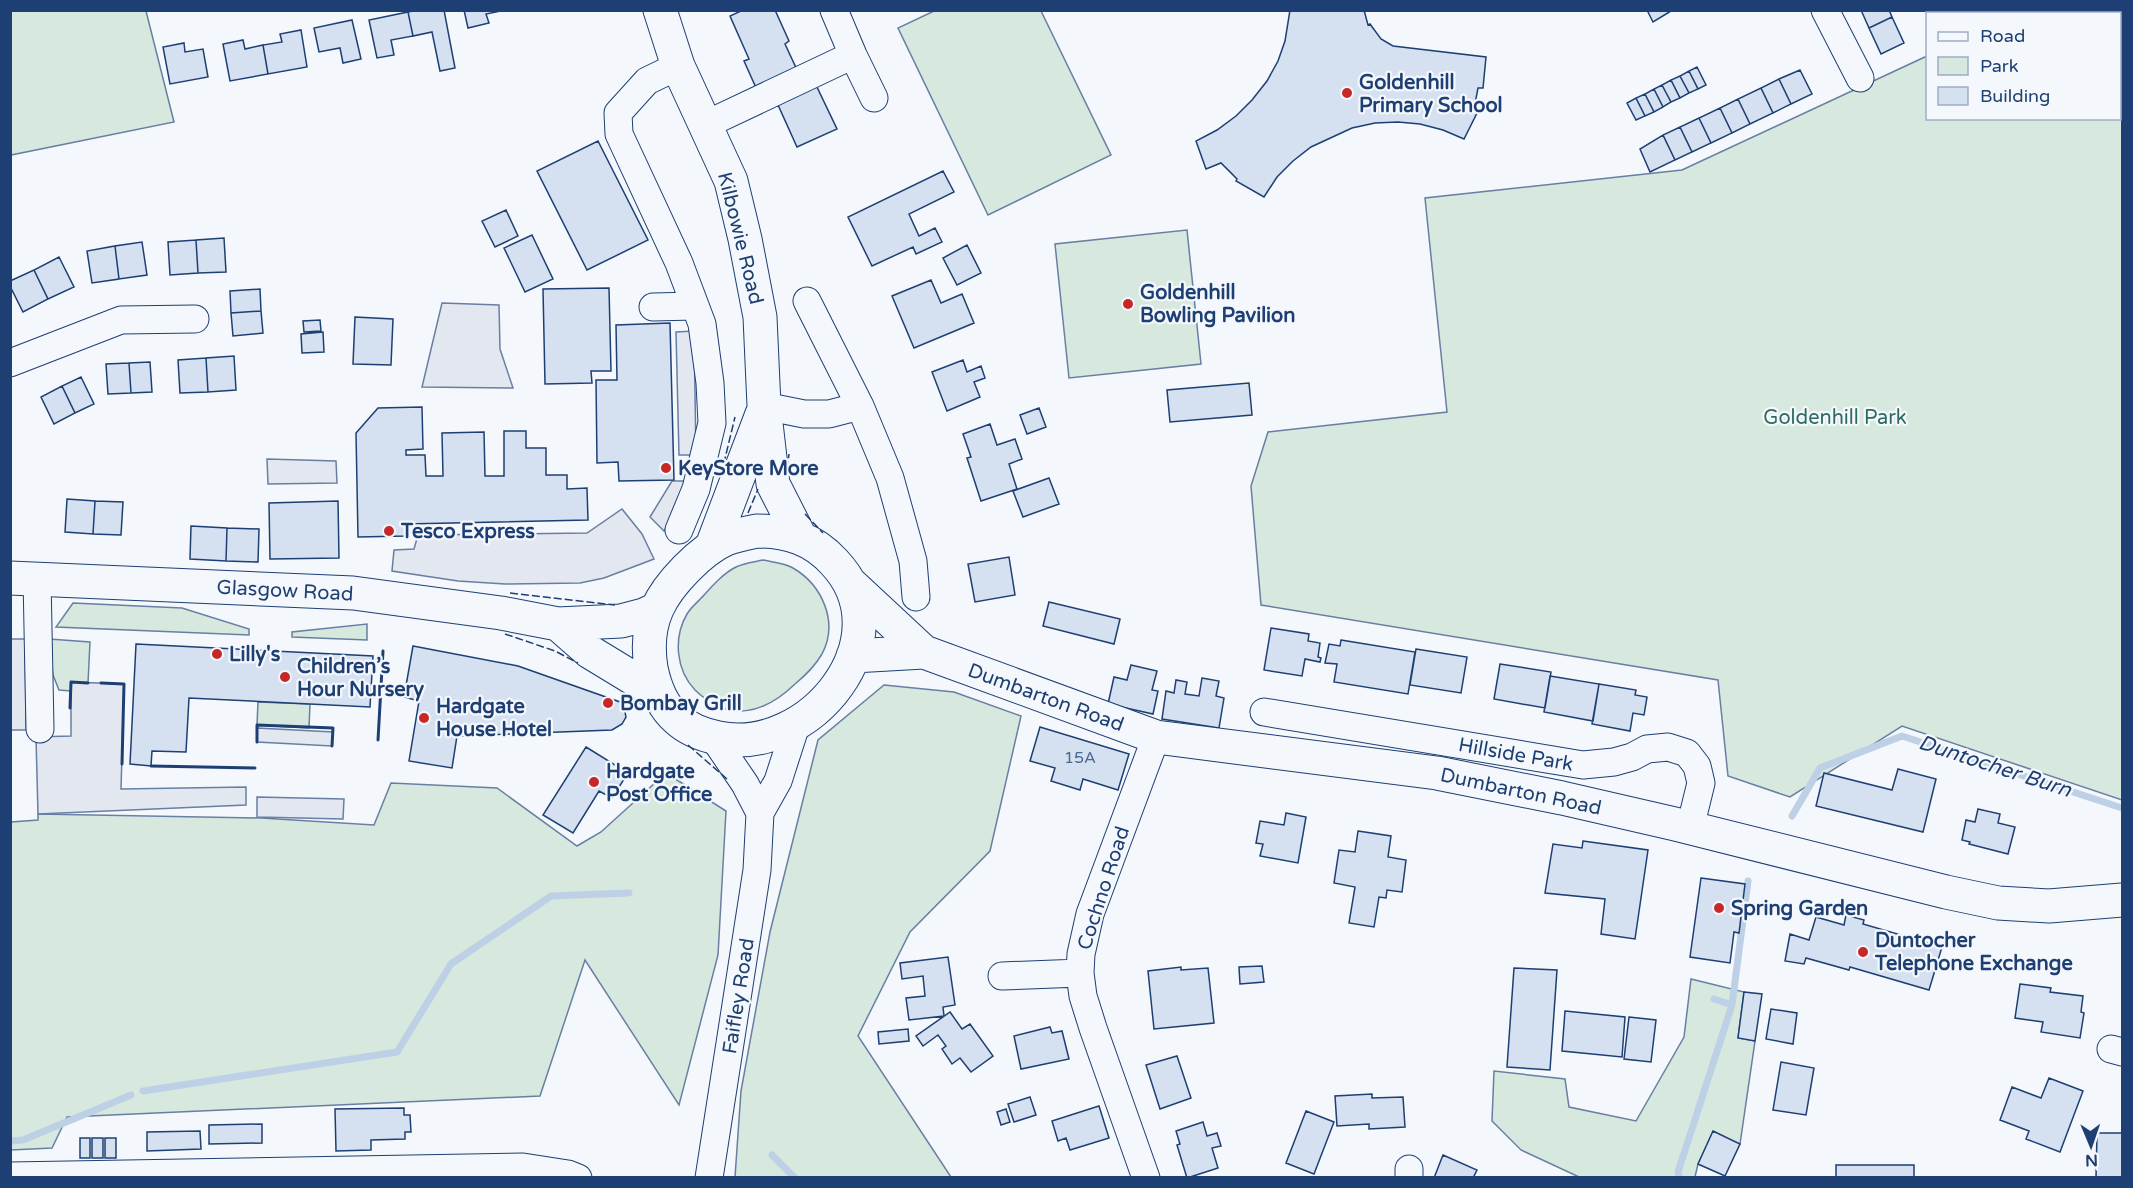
<svg xmlns="http://www.w3.org/2000/svg" width="2133" height="1188" viewBox="0 0 2133 1188" font-family="'Varela Round',sans-serif">
  <style>
    .green { fill: #d7e8df; stroke: #687fa3; stroke-width: 1.5 }
    .parking { fill: #e3e8f0; stroke: #687fa3; stroke-width: 1.5 }
    .lines { fill: none; stroke-linecap: round; stroke-linejoin: round }
    .stream { stroke: #bed0e5; stroke-width: 7 }
    .building { fill: #d5e0f0; stroke: #1d3f73; stroke-width: 1.5 }
    .minor-casing { stroke: #1d3f73; stroke-width: 29 }
    .major-casing { stroke: #1d3f73; stroke-width: 35 }
    .minor { stroke: #f4f7fb; stroke-width: 27 }
    .major { stroke: #f4f7fb; stroke-width: 33 }
    .fence { stroke: #1d3f73; stroke-width: 1.5; stroke-dasharray: 8 3; stroke-linecap: butt }
    .wall { stroke: #1d3f73; stroke-width: 3 }
    .poi-dot { fill: #c62828; stroke: #f4f7fb; stroke-width: 2 }
    .labels { text-anchor: middle; stroke-width: 4.5; stroke-linejoin: round; paint-order: stroke }
    .number-label { font-size: 16px; fill: #4b6792 }
    .poi-label { font-size: 20px; font-weight: bold; fill: #1d3f73; stroke: #f4f7fb; text-anchor: start }
    .street-label { font-size: 20px; fill: #1d3f73; stroke: #f4f7fb }
    .park-label { font-size: 20px; fill: #2c6c60; stroke: #f4f7fb }
    .water-label { font-size: 21px; font-style: italic; fill: #1d3f73; stroke: #f4f7fb }
  </style>
  <rect width="100%" height="100%" fill="#f4f7fb"/>
  <path class="green" d="M11,10L146,11L174,122L11,155Z
    M2025,10L2122,11V800L1902,726L1790,797L1728,776L1718,680L1261,605L1251,486L1268,432L1447,412L1425,198L1682,170L1927,56L1928,118H2120V14L2019,13Z
    M934,11H1041L1111,155L988,215L898,28Z
    M1187,230L1201,364L1069,378L1055,244Z
    M763,560C772,562 785,563 793,568C822,585 839,622 822,654C815,666 806,675 795,684C764,714 729,723 695,690C676,670 673,638 687,614C691,607 700,600 705,594C714,584 724,573 736,567C744,563 754,562 763,560Z
    M73,603L182,608L249,629V635L56,627Z
    M367,624V640L292,637V632Z
    M49,639L90,642L88,683L71,682V691L59,690L53,675Z
    M884,685L954,692L1021,716L990,851L910,932L858,1036L951,1177H735L741,1091L770,932L818,740Z
    M258,702L310,704L309,728L257,725Z
    M666,773L726,811L718,955L679,1105L585,960L540,1096L67,1117L52,1148L11,1150V822L38,820V814L261,818L374,825L391,783L497,788L577,846L601,832Z
    M1691,979L1744,992L1738,1038L1755,1041L1740,1144L1713,1132L1698,1164L1695,1177H1579L1521,1150L1492,1121L1494,1071L1565,1079L1569,1107L1636,1121L1684,1037Z"/>
  <path class="parking" d="M442,303L499,305L500,349L513,388L422,387Z
    M694,331L696,455H679L676,332Z
    M267,459L336,461L337,483L268,484Z
    M672,481H692L664,531L650,517Z
    M622,509L642,534L654,559L604,578L580,583L505,584L458,581L392,571L394,550L414,549L418,535L587,533Z
    M11,639H25L26,730H11Z
    M71,682L124,684L121,789L246,787V805L38,814L36,737L71,736Z
    M257,728L333,732L332,746L257,742Z
    M257,797L344,799L343,819L257,817Z"/>
  <g class="lines">
    <path class="stream" d="M1792,816L1820,768L1902,736L2122,808
      M1714,999L1732,1005
      M143,1091L397,1052L451,964L551,896L629,893
      M10,1141L23,1140L131,1095
      M772,1155L795,1178
      M1679,1178L1678,1172L1732,1005L1748,881"/>
  </g>
  <path class="building" d="M418,10H444L455,68L440,71L432,32L413,36L408,12Z
    M464,10H501V11L486,14L489,23L468,28Z
    M743,10H775L789,41L785,44L805,87L815,83L837,129L797,147L778,105L766,110L744,61L749,59L730,16Z
    M1290,10H1364L1368,25L1370,24L1381,39L1393,46L1486,57L1483,88H1478L1474,109L1478,111L1464,139L1443,130L1420,124L1398,122L1375,123L1352,128L1311,147L1293,161L1277,177L1264,197L1236,181L1237,179L1221,163L1206,169L1196,141L1217,130L1236,116L1252,100L1267,81L1278,61L1285,41Z
    M1647,10H1671V11L1653,22Z
    M1861,10H1889L1892,17L1869,28Z
    M408,12L413,36L391,40L394,55L377,58L369,20Z
    M1892,17L1904,43L1881,54L1869,28Z
    M352,20L361,59L343,63L340,48L319,52L314,28Z
    M301,30L307,67L268,74L263,45L282,42L280,34Z
    M243,40L245,49L263,45L268,74L230,81L223,44Z
    M184,43L185,52L203,49L208,77L170,84L163,47Z
    M1697,67L1706,85L1698,89L1689,71Z
    M1800,70L1812,94L1791,104L1779,79Z
    M1689,71L1698,89L1689,93L1680,76Z
    M1680,76L1689,93L1680,98L1671,80Z
    M1779,79L1791,104L1773,113L1761,88Z
    M1671,80L1680,98L1671,102L1662,85Z
    M1662,85L1671,102L1663,107L1654,89Z
    M1761,88L1773,113L1750,124L1738,99Z
    M1654,89L1663,107L1654,112L1645,94Z
    M1645,94L1654,112L1645,116L1636,98Z
    M1636,98L1645,116L1636,120L1627,103Z
    M1738,99L1750,124L1732,133L1720,108Z
    M1720,108L1732,133L1711,143L1699,118Z
    M1699,118L1711,143L1692,152L1680,127Z
    M1680,127L1692,152L1675,160L1663,135Z
    M1663,135L1675,160L1650,172L1640,149Z
    M598,141L648,240L587,270L537,171Z
    M943,171L954,192L909,214L919,236L935,228L942,242L916,254L913,247L872,266L848,217Z
    M506,210L518,236L495,247L482,221Z
    M532,235L553,279L525,292L504,248Z
    M224,238L226,272L198,273L196,240Z
    M196,240L198,273L170,275L168,242Z
    M142,242L147,275L119,279L115,246Z
    M967,245L981,273L957,285L943,258Z
    M115,246L119,279L92,283L87,251Z
    M59,257L74,287L48,299L34,270Z
    M34,270L48,299L23,312L10,286V281Z
    M931,280L941,303L962,294L974,323L914,348L892,296Z
    M609,288L611,371H591L592,383L545,384L543,289Z
    M260,289L261,311L231,313L230,291Z
    M261,311L263,333L233,336L231,313Z
    M355,317L393,319L391,365L353,364Z
    M320,320L321,331L304,332L303,321Z
    M670,323L674,480L619,481L618,462L597,463L596,380H617L616,325Z
    M323,332L324,352L302,353L301,334Z
    M234,356L236,390L208,392L206,358Z
    M206,358L208,392L180,393L178,360Z
    M963,360L967,372L981,366L985,378L974,382L980,397L947,411L932,372Z
    M150,362L152,392L131,393L129,363Z
    M129,363L131,393L108,394L106,364Z
    M81,377L94,404L75,413L62,386Z
    M1249,383L1252,415L1170,422L1167,390Z
    M62,386L75,413L54,424L41,397Z
    M422,407L423,449L406,450V455H425L426,476H443L442,433L484,432L485,476H504V431H526V448H546V475H567V489L587,488L588,520L406,524V536L358,537L356,433L378,408Z
    M1039,408L1046,427L1027,434L1020,415Z
    M990,424L997,445L1015,439L1022,459L1009,464L1017,489L981,501L967,458L971,457L963,434Z
    M1049,478L1059,504L1023,517L1013,491Z
    M67,499L95,501L93,534L65,532Z
    M95,501L123,502L121,535L93,534Z
    M338,501L339,558L270,559L269,503Z
    M191,526L227,528L226,561L190,559Z
    M227,528L259,529L258,562L226,561Z
    M1009,557L1015,595L975,602L968,564Z
    M1049,602L1120,619L1114,644L1043,626Z
    M1271,628L1309,634L1308,641L1320,643L1318,657L1321,658L1320,662L1305,659L1302,676L1264,670Z
    M1341,640L1415,652L1408,694L1334,682L1337,664L1325,663L1329,644L1340,646Z
    M136,644L373,656L370,707L189,698L186,752L152,751L151,766L130,764Z
    M413,646L518,666L620,702L624,707L626,717L622,724L612,730L457,736L452,768L409,761L419,701L404,697Z
    M1416,649L1467,657L1461,693L1410,685Z
    M1500,664L1551,672L1545,708L1494,699Z
    M1131,665L1157,671L1152,690L1158,691L1153,714L1108,704L1114,677L1127,680Z
    M1550,676L1599,684L1593,721L1544,712Z
    M1202,678L1219,681L1216,696L1224,698L1219,728L1162,719L1166,691L1174,693L1176,680L1187,682L1185,694L1199,696Z
    M1599,684L1636,690L1635,695L1647,697L1644,715L1633,713L1630,731L1592,724Z
    M1040,727L1129,754L1118,790L1083,779L1080,790L1051,781L1055,768L1030,761Z
    M586,747L628,773L612,798L599,791L573,833L543,815Z
    M1898,769L1936,779L1923,832L1816,806L1824,773L1892,790Z
    M1978,809L2000,814L1998,823L2015,827L2008,854L1969,844L1970,842L1962,840L1966,820L1975,822Z
    M1286,813L1306,817L1298,863L1260,856L1263,844L1256,843L1260,821L1284,825Z
    M1358,831L1391,836L1388,857L1406,860L1402,892L1387,890L1386,898L1379,897L1374,927L1349,923L1355,887L1334,883L1339,850L1355,852Z
    M1583,841L1648,850L1635,939L1601,934L1605,899L1545,893L1553,844L1582,848Z
    M1701,878L1745,884L1739,933L1734,932L1730,963L1690,957Z
    M1846,915L1864,920L1863,924L1942,947L1929,990L1850,967L1849,970L1806,958L1804,964L1785,961L1790,934L1809,940L1816,917L1844,925Z
    M948,957L955,1005L943,1007L944,1016L909,1020L906,998L925,996L923,976L902,979L900,963Z
    M1262,966L1264,982L1240,984L1239,967Z
    M1181,967V970L1208,968L1214,1023L1154,1029L1148,971Z
    M1514,968L1557,970L1550,1070L1507,1067Z
    M2020,984L2051,988L2050,992L2083,996L2081,1012L2084,1013L2080,1038L2041,1032L2043,1022L2015,1018Z
    M1744,992L1762,994L1755,1041L1738,1038Z
    M1771,1009L1797,1013L1793,1044L1766,1039Z
    M1565,1011L1625,1017L1622,1057L1562,1051Z
    M950,1012L962,1029L970,1024L993,1056L971,1072L960,1058L952,1064L942,1049L946,1046L938,1035L923,1046L916,1036Z
    M1629,1017L1656,1020L1651,1062L1624,1059Z
    M1050,1027L1052,1033L1062,1031L1069,1059L1021,1069L1014,1036Z
    M908,1029L909,1041L879,1044L878,1032Z
    M1177,1056L1191,1098L1160,1109L1146,1065Z
    M1781,1062L1814,1068L1806,1115L1773,1110Z
    M2049,1078L2083,1091L2060,1152L2026,1139L2029,1131L2000,1120L2012,1087L2041,1098Z
    M1372,1094V1098L1403,1097L1405,1127L1369,1129V1124L1337,1126L1335,1096Z
    M1030,1097L1036,1115L1014,1122L1008,1104Z
    M1099,1106L1109,1138L1070,1150L1066,1138L1058,1141L1052,1121Z
    M404,1108V1115H410L411,1132H405V1139L371,1140V1150L336,1151L335,1109Z
    M1006,1109L1010,1122L1001,1125L997,1112Z
    M1306,1111L1334,1122L1314,1174L1286,1163Z
    M1203,1122L1207,1136L1217,1133L1221,1146L1212,1148L1218,1168L1187,1178L1177,1145L1180,1144L1176,1131Z
    M262,1124V1143L209,1144V1125Z
    M200,1131L201,1149L147,1151V1132Z
    M1713,1131L1740,1144L1725,1176L1698,1164Z
    M2097,1133H2122V1178H2096Z
    M80,1138H90V1158H80Z
    M92,1138H103V1158H92Z
    M105,1138H116V1158H105Z
    M1443,1155L1477,1170L1473,1178H1434Z
    M1836,1165H1914V1178H1836Z"/>
  <g class="lines">
    <defs>
      <path id="minor" d="M1825,10L1860,78
        M853,55L874,98
        M678,66L647,81L618,113L619,134L679,263L702,324L710,383L712,423L696,489L679,530
        M705,125L853,55L834,10
        M807,301L860,406L890,478L913,561L916,597
        M653,307L695,306
        M10,363L121,320L195,319
        M764,406L804,414H829L860,406
        M37,578L40,729
        M1264,712L1583,765L1614,762L1632,757L1647,749L1668,747L1687,753L1697,766L1701,783L1690,828
        M713,737L745,784L760,813
        M1002,976L1080,973
        M2111,1049L2122,1052
        M1409,1169V1178
        M10,1176L523,1167L568,1174L578,1178
        M709,1178L757,870L760,813L778,781L796,725
        M1146,1178L1093,1028L1083,996L1080,973L1081,954L1090,914L1156,737"/>
      <path id="major" d="M660,10L678,66L731,181L745,239L760,317L764,406L773,484L800,537
        M757,531C788,531 813,539 834,562C906,638 810,757 718,738C703,735 689,730 677,719C662,706 655,688 651,668C648,649 649,627 657,609C668,584 701,550 726,539C736,535 747,533 757,531Z
        M712,546L762,414
        M10,578L353,593L501,613L558,624L621,621L644,615L657,609
        M852,585L924,652L1156,737L1437,773L1562,798L1675,824L1946,892L1998,903L2049,906L2122,900
        M558,624L590,652L659,694
        M853,656L924,652"/>
    </defs>
    <use href="#minor" class="minor-casing"/>
    <use href="#major" class="major-casing"/>
    <use href="#minor" class="minor"/>
    <use href="#major" class="major"/>
    <path class="fence" d="M787,469L789,454
      M721,475L735,417
      M748,513L758,489
      M805,514L823,533
      M510,593L615,605
      M505,634L555,651L578,663
      M636,700L652,713
      M688,745L727,779"/>
    <path class="wall" d="M101,683L124,684L122,764
      M70,708L71,682L88,683
      M378,740L383,651
      M257,742V725L333,728L332,746
      M151,766L255,768"/>
  </g>
  <g class="poi-dot">
    <circle cx="1347" cy="93" r="6"/>
    <circle cx="1128" cy="304" r="6"/>
    <circle cx="666" cy="468" r="6"/>
    <circle cx="389" cy="531" r="6"/>
    <circle cx="217" cy="654" r="6"/>
    <circle cx="285" cy="677" r="6"/>
    <circle cx="608" cy="703" r="6"/>
    <circle cx="424" cy="718" r="6"/>
    <circle cx="594" cy="782" r="6"/>
    <circle cx="1719" cy="908" r="6"/>
    <circle cx="1863" cy="952" r="6"/>
  </g>
  <g class="labels">
    <g class="number-label">
      <text x="1080" y="763">15A</text>
    </g>
    <g class="poi-label">
      <text x="1359" y="89">Goldenhill<tspan x="1359" dy="23">Primary School</tspan></text>
      <text x="1140" y="299">Goldenhill<tspan x="1140" dy="23">Bowling Pavilion</tspan></text>
      <text x="678" y="475">KeyStore More</text>
      <text x="401" y="538">Tesco Express</text>
      <text x="229" y="661">Lilly's</text>
      <text x="297" y="673">Children’s<tspan x="297" dy="23">Hour Nursery</tspan></text>
      <text x="620" y="710">Bombay Grill</text>
      <text x="436" y="713">Hardgate<tspan x="436" dy="23">House Hotel</tspan></text>
      <text x="606" y="778">Hardgate<tspan x="606" dy="23">Post Office</tspan></text>
      <text x="1731" y="915">Spring Garden</text>
      <text x="1875" y="947">Duntocher<tspan x="1875" dy="23">Telephone Exchange</tspan></text>
    </g>
    <g class="street-label">
      <text transform="translate(741 238) rotate(76)" y="7">Kilbowie Road</text>
      <text transform="translate(285 590) rotate(3)" y="7">Glasgow Road</text>
      <text transform="translate(1046 697) rotate(20)" y="7">Dumbarton Road</text>
      <text transform="translate(1516 754) rotate(10)" y="7">Hillside Park</text>
      <text transform="translate(1521 791) rotate(12)" y="7">Dumbarton Road</text>
      <text transform="translate(1103 888) rotate(-72)" y="7">Cochno Road</text>
      <text transform="translate(738 996) rotate(-81)" y="7">Faifley Road</text>
    </g>
    <g class="park-label">
      <text x="1835" y="424">Goldenhill Park</text>
    </g>
    <g class="water-label">
      <text transform="translate(1995 766) rotate(18)" y="7">Duntocher Burn</text>
    </g>
  </g>
  <rect width="2133" height="1188" fill="none" stroke="#1d3f73" stroke-width="24"/>
  <rect x="1926" y="12" width="195" height="108" fill="#f4f7fb" stroke="#9eadc5" stroke-width="1.5"/>
  <rect x="1938" y="32" width="30" height="9" fill="#f4f7fb" stroke="#9eadc5" stroke-width="1.5"/>
  <text x="1980" y="42" font-size="18" fill="#1d3f73">Road</text>
  <rect x="1938" y="57" width="30" height="18" fill="#d7e8df" stroke="#9eadc5" stroke-width="1.5"/>
  <text x="1980" y="72" font-size="18" fill="#1d3f73">Park</text>
  <rect x="1938" y="87" width="30" height="18" fill="#d5e0f0" stroke="#9eadc5" stroke-width="1.5"/>
  <text x="1980" y="102" font-size="18" fill="#1d3f73">Building</text>
  <g transform="translate(2091 1146) rotate(178)" stroke="#f4f7fb" stroke-width="4.5" paint-order="stroke">
  <path d="M0-4.5L10 22L0 15L-10 22Z" fill="#1d3f73"/>
  <text y="-9" font-size="16" font-weight="bold" text-anchor="middle" fill="#1d3f73">N</text>
  </g>
</svg>
